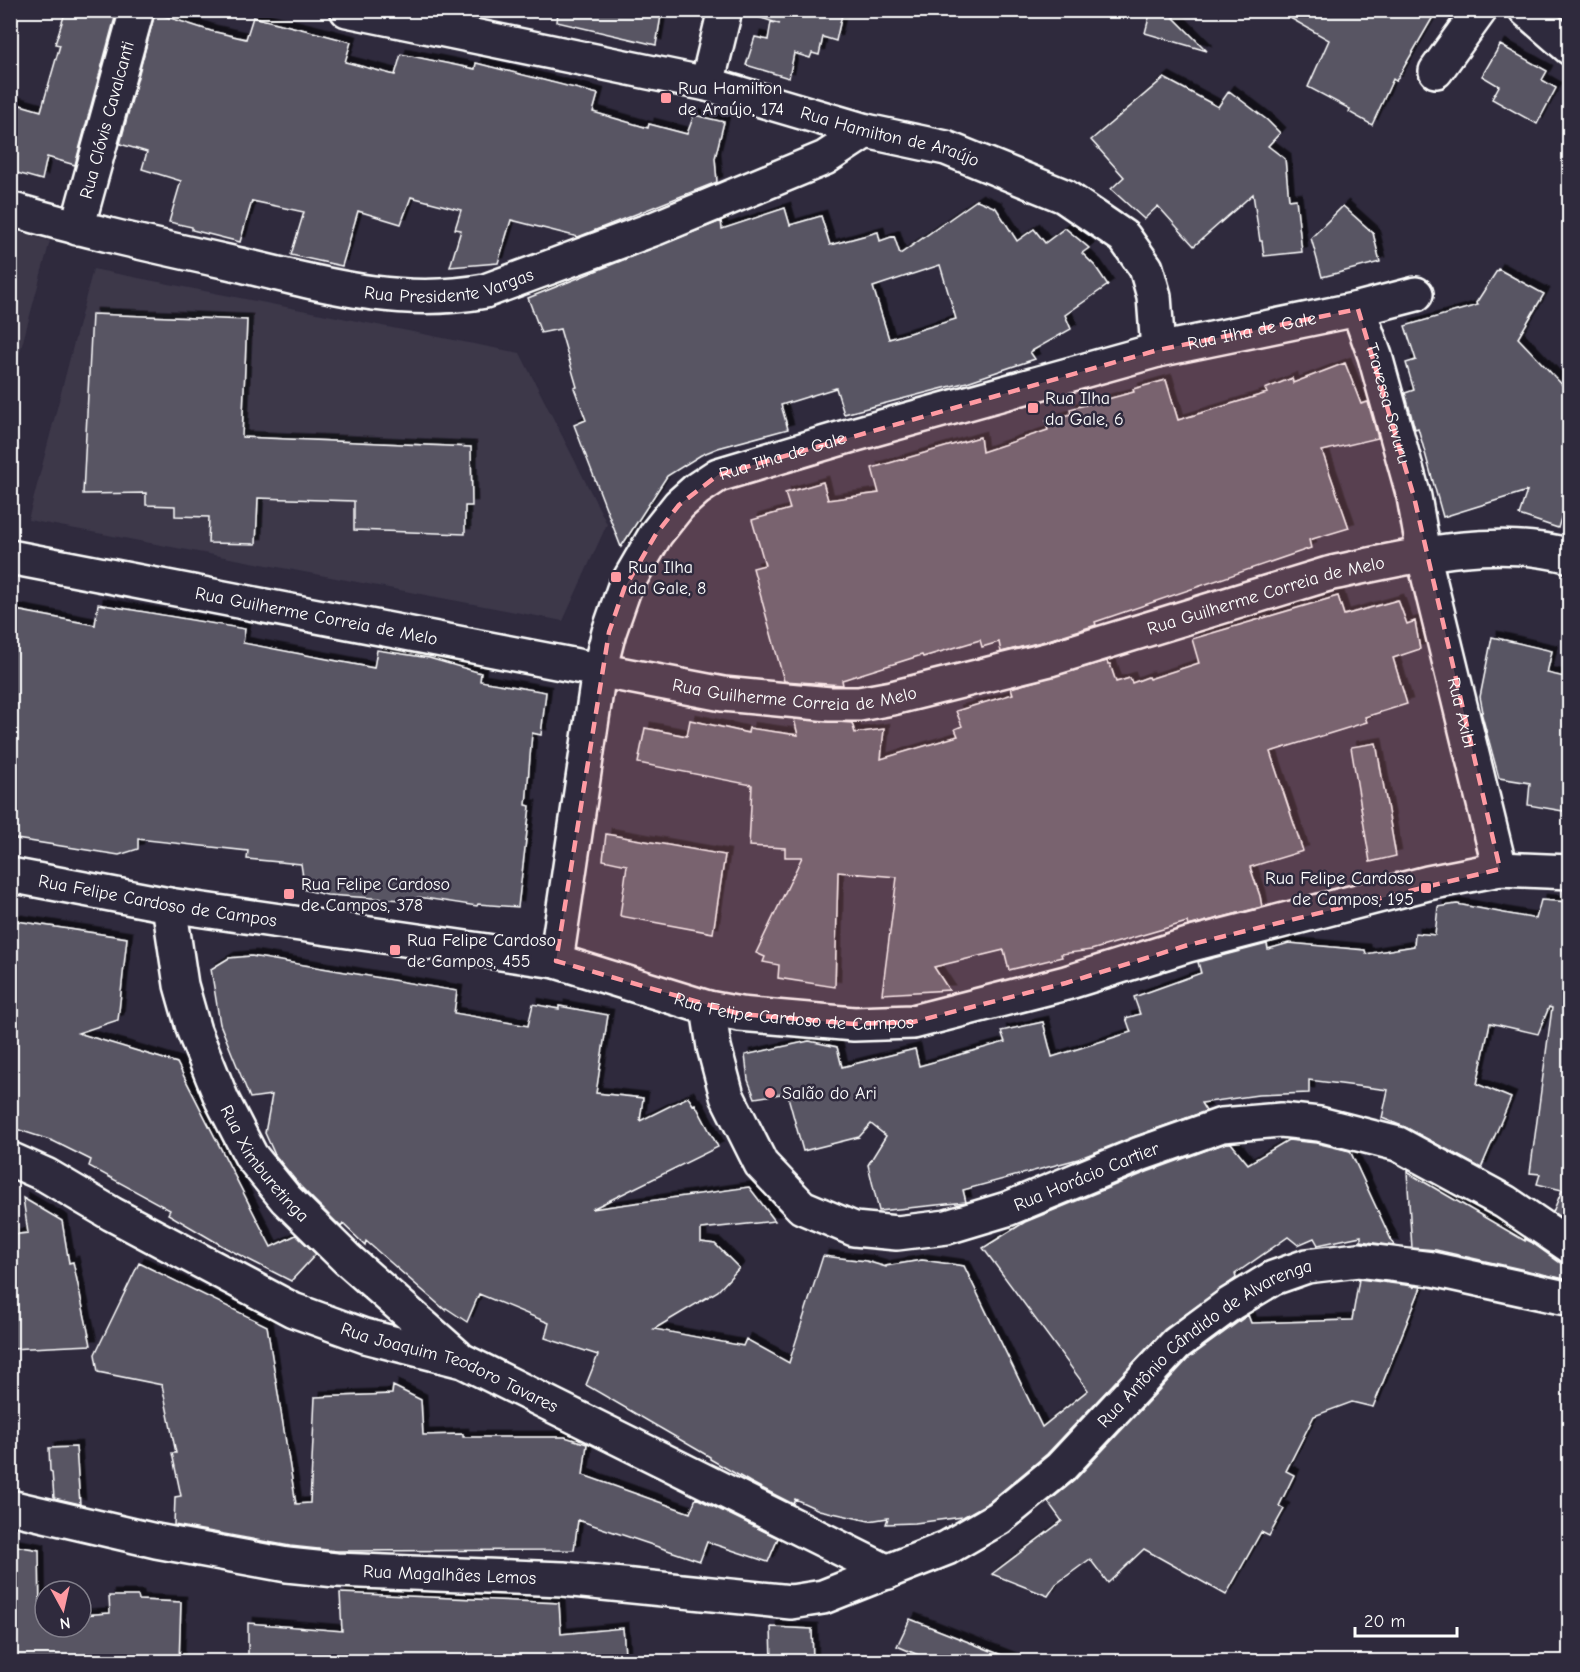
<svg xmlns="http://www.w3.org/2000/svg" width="1580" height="1672" viewBox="0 0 1580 1672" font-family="'Comic Neue',sans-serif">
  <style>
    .built { fill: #3c3749 }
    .building { fill: #595564; stroke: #fff; stroke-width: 1.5; fill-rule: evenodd; filter: url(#shadow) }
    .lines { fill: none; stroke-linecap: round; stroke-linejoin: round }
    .minor-casing { stroke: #fff; stroke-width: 38 }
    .minor { stroke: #2f2a3d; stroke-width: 33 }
    .marked { fill: #ff9aa2; fill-opacity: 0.2; stroke: #ff9aa2; stroke-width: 4.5; stroke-dasharray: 12 8; stroke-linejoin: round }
    .poi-dot { fill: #ff9aa2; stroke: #2f2a3d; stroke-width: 2 }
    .labels { text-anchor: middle; stroke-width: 5; stroke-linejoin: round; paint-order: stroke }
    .poi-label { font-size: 18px; fill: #fff; stroke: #2f2a3d; text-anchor: start }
    .street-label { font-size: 18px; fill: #fff; stroke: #2f2a3d }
  </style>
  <defs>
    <filter id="shadow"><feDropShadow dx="5.5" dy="-5.5" stdDeviation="0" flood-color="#0009"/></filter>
  </defs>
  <rect width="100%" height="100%" fill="#2f2a3d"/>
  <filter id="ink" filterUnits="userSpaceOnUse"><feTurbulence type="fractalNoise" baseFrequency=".0167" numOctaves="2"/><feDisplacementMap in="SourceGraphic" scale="12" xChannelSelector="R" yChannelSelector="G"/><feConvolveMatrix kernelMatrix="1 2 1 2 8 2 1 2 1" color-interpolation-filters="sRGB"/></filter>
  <g filter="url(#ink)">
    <path class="built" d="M11,230L50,241L11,386L10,230Z
      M93,269L520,353L607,524L563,621L28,520Z"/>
    <path class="building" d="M66,10H117L75,165L47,157L42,180L10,171V102L41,111L60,45L55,44Z
      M558,10H662L656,45L557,22Z
      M759,10H843L836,41L823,37L819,55L812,53L810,58L794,53L789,78L746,65L755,37L768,40L771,22L780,24L758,17Z
      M1151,10H1166L1207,51L1145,33Z
      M1276,10H1437L1396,81L1393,79L1372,125L1349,112L1350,109L1308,87L1329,40Z
      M155,13L211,31L246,39L253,17L313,32L351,42L345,62L395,75L401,54L475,69L476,63L598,94L593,112L648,128L649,124L687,134L694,115L724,122L715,158L717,182L578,237L511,220L498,263L450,267L461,230L455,229L461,210L411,197L401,224L358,211L342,266L291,255L304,212L252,201L240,242L192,230V227L169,222L181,181L142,169L147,152L120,144Z
      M1500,45L1547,71L1542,80L1556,88L1537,124L1492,99L1499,86L1482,76Z
      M1164,78L1218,107L1229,91L1267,120L1280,133L1268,146L1285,159L1289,200L1296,199L1302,252L1264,256L1262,241H1260L1253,194L1194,246L1158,206L1144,219L1111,189L1124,177L1091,140Z
      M977,200L996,208L1017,241L1034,229L1045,243L1065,228L1089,248L1082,253L1095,266L1108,285L1065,315L1071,329L1030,352L1035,359L967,382L844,414L836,388L781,405L788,429L718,448L701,455L667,476L621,547L574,425L586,420L574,388L577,387L560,329L541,333L528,298L721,221L722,229L785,208L790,225L821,216L830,245L878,232L880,241L894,236L900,254ZM940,265L956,319L889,339L873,287Z
      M1343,206L1373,233L1380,262L1322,277L1311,238Z
      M1498,269L1544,294L1518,338L1569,392V492L1558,528L1519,515L1527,491L1443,517L1418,428L1415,429L1405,393L1414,390L1406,363L1416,360L1405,326L1478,305L1476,303Z
      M92,314L247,320L242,437L471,447L472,506H465V534L354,530V501L258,498L256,544L208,543L209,517L175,516V506L146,505V493L83,494Z
      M1345,363L1361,404L1368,402L1378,438L1322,451L1349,528L1309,540L1311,548L1095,622L1096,625L1045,641L1001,652L999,642L982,647L980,640L923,657L922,655L842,680L843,685L784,681L753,568L765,565L752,520L790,509L785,493L823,482L828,500L879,493L872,468L980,437L982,452L1048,430L1046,421L1071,414L1070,409L1134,392L1133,389L1166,380L1178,420L1267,393L1265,389L1292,378L1293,383Z
      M1338,596L1344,615L1398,600L1407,624L1415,621L1420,649L1393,658L1407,704L1365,717L1367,722L1270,752L1303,851L1250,867L1260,896L1262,907L1188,926L1187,922L1091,950L1061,954L1062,957L1009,970L1004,950L934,967L949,990L882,994L897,877L838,872L835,987L778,978L779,965L763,962L765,957L756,953L802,857H785V848L749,846L752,785L638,763L645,728L687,736L690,720L748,733L749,728L798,735L794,719L852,723L855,733L884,729L881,759L958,736L955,729L962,726L956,711L1013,694L1011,688L1107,661L1108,664H1110L1116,682L1130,678L1132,683L1148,677L1149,679L1199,663L1192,639Z
      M98,604L245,629L243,643L374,668L377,650L429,658L481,673L480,681L546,692L541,735L532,733L526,805L530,806L518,907L478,904L477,906L418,897L417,901L327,895L305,890L301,864L247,859L248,851L138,839V849L119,855L10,838V609L95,625Z
      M1492,637L1552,651L1547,673L1569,678V812L1528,805L1530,783L1499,778L1481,712H1483L1480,697Z
      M1376,743L1396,856L1370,862L1351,747Z
      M606,834L725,855L713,933L620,916L627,865L603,860Z
      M1541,900L1569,902V1223L1553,1212L1562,1190L1537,1184L1540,1174L1530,1173L1552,1008L1549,1007L1538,1034L1490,1023L1477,1084L1511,1098L1481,1168L1407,1128L1382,1118L1388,1090L1309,1080V1093L1258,1095L1201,1103L1206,1111L1133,1137L1078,1159L963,1190L966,1202L879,1211L868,1165L886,1136L871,1124L859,1137L803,1151L787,1093L755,1098L748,1080L745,1055L809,1041L837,1047L842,1067L915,1049L919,1066L1005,1042L1001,1031L1043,1022L1052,1057L1131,1032L1126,1018L1140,1014L1134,997L1201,973L1198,962L1267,944L1268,949L1289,943L1365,950L1366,954L1414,946L1415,933L1435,935L1438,907L1457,904L1536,919Z
      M10,920L127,938L118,1020L78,1033L177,1063L271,1247L296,1235L316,1254L291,1281L226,1248L168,1214L170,1210L89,1166L91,1160L53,1141L10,1127Z
      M251,956L457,991L454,1013L528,1026L533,1004L559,1009V1006L608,1015L596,1093L643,1098L640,1121L688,1097L693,1105L695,1104L718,1147L592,1209L749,1187L775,1221L701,1229V1242L715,1244L739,1268L718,1291L654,1329L743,1346L746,1339L789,1363L823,1256L866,1261L886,1267V1266L922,1260L964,1266L1042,1427L1088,1390L983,1248L1025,1222L1147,1172L1226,1143H1231L1248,1164L1288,1140L1316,1143L1350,1151L1394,1246L1361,1241V1236L1318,1245L1314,1238L1298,1245L1288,1237L1235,1274L1236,1278L1165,1329L1047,1454L988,1503L963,1517L915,1523L886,1524L888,1518L869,1521L819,1510L795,1499L793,1504L750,1482L710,1459V1457L586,1385L598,1355L545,1338L549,1323L479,1294L467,1322L446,1308L445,1310L366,1241L365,1245L343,1224L341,1227L300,1186L275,1155L265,1133L272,1095L250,1098L220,1024L211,969L229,958Z
      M1407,1172L1525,1241V1239L1531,1242L1559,1262L1569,1265V1280L1436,1250L1412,1248Z
      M23,1198L62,1221L69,1263L73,1262L91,1345L10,1349V1235L28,1233Z
      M139,1263L267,1326L296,1504L310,1503L315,1397L392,1394L393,1386L421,1400L423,1435L463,1434V1437H565L587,1444L583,1475L690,1513L696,1498L778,1538L768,1562L707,1542L700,1561L578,1520L574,1550L337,1551L290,1546L174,1525L175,1497L181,1496L172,1453H176L162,1385L98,1372L95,1354Z
      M1359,1279L1413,1286L1414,1288V1286L1421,1287L1373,1407L1352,1402L1314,1416L1286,1471L1294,1475L1279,1506L1284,1509L1269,1536L1261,1532L1226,1595L1144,1549L1108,1583L1090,1559L1056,1584L1048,1596L992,1574L1062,1521L1048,1502L1074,1481L1189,1358L1248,1315L1251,1323L1352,1320Z
      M76,1447L80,1504L54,1498L52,1472L50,1471L49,1448Z
      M10,1545L39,1550L40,1618H45V1627H81V1615L110,1613L109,1596H138L139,1600L181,1602L179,1662H10Z
      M340,1593L559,1603L561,1634L623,1628L625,1655L605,1656L606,1662H248V1623L342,1631Z
      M910,1619L1014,1660L1013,1662H935L897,1646Z
      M771,1627L812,1629L813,1662H772Z"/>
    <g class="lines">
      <defs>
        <g id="minor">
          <path id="s1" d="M347,10L707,84L866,131L946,148L1064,196L1124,237L1146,268L1154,296L1158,350"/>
          <path d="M1526,10L1570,48"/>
          <path d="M1436,71L1480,10"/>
          <path d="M707,84L725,10"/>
          <path id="s2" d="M10,209C82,230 155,246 228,262C314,282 396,308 485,291L656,228L825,158L866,131"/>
          <path id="s3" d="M77,228L137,10"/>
          <path id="s4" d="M1416,294L1358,309L1375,356L1414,497L1427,570L1500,869"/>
          <path id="s5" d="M10,557L723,694L830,704H859L892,698L1050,659L1328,574C1404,558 1493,534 1570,556"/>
          <path id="s6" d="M10,875L169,905L556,961L708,1008L740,1014L854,1024L913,1022L1066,983L1188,945L1428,883L1500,869L1570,872"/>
          <path id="s7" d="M169,905L181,985L194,1031L222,1100L251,1156L286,1199L346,1258L457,1356"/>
          <path id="s8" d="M556,961L599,671L609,632L624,589L656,534L679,505L697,489L718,475L849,436L1158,350L1358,309"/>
          <path id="s9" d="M708,1008L714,1047L727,1096L761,1164L802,1207L854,1229L897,1233L947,1227L1007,1209L1140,1154L1222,1125L1281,1120L1319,1124L1398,1144L1505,1202L1570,1246"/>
          <path id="s10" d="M10,1159L46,1175L112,1214L293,1310L365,1336L463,1361L888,1572"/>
          <path id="s11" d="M10,1507L156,1541L287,1565L336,1570L563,1579L791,1602L823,1597L947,1548L999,1518L1060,1468L1176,1344L1230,1304L1273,1278L1307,1266L1358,1260L1432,1269L1570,1299"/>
        </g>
      </defs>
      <use href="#minor" class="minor-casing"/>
      <use href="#minor" class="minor"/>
    </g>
  </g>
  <path class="marked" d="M1358,309L1414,497L1500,869L1188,945L1066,983L913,1022L854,1024L740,1014L556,961L609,632L624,589L656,534L679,505L718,475L1158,350Z"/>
  <g class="poi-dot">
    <rect x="660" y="92" width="12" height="12" rx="3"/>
    <rect x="1027" y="402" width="12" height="12" rx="3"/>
    <rect x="610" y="571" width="12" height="12" rx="3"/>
    <rect x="1420" y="882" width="12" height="12" rx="3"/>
    <rect x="283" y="888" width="12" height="12" rx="3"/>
    <rect x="389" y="944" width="12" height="12" rx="3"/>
    <circle cx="770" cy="1093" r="6"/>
  </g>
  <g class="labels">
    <g class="poi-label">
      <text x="678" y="94">Rua Hamilton<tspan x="678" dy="21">de Araújo, 174</tspan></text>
      <text x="1045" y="404">Rua Ilha<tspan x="1045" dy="21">da Gale, 6</tspan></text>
      <text x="628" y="573">Rua Ilha<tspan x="628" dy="21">da Gale, 8</tspan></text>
      <text x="1414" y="884" text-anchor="end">Rua Felipe Cardoso<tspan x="1414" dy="21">de Campos, 195</tspan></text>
      <text x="301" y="890">Rua Felipe Cardoso<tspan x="301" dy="21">de Campos, 378</tspan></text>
      <text x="407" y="946">Rua Felipe Cardoso<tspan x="407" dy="21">de Campos, 455</tspan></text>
      <text x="782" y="1099">Salão do Ari</text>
    </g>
    <g class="street-label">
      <text dy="6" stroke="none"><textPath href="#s3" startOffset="112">Rua Clóvis Cavalcanti</textPath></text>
      <text dy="6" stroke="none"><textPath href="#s1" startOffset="558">Rua Hamilton de Araújo</textPath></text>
      <text dy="6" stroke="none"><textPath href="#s2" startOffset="450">Rua Presidente Vargas</textPath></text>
      <text dy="6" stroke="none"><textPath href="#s8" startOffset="1082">Rua Ilha de Gale</textPath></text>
      <text dy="6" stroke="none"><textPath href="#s4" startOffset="159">Travessa Savuru</textPath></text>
      <text dy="6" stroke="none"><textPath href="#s8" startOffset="596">Rua Ilha de Gale</textPath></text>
      <text dy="6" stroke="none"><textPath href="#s5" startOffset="1284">Rua Guilherme Correia de Melo</textPath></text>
      <text dy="6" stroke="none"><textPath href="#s5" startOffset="312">Rua Guilherme Correia de Melo</textPath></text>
      <text dy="6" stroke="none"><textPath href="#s5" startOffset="798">Rua Guilherme Correia de Melo</textPath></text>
      <text dy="6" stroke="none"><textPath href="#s4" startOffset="477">Rua Axibi</textPath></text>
      <text dy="6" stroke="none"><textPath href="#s6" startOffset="150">Rua Felipe Cardoso de Campos</textPath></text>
      <text dy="6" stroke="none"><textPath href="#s6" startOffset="798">Rua Felipe Cardoso de Campos</textPath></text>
      <text dy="6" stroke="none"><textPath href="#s7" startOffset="280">Rua Ximburetinga</textPath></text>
      <text dy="6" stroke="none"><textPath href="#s9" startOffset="524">Rua Horácio Cartier</textPath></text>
      <text dy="6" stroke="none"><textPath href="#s11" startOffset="1287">Rua Antônio Cândido de Alvarenga</textPath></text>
      <text dy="6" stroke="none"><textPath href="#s10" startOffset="488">Rua Joaquim Teodoro Tavares</textPath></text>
      <text dy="6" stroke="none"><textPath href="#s11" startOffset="446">Rua Magalhães Lemos</textPath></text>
    </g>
  </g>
  <rect width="1580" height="1672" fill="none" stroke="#2f2a3d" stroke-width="36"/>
  <rect x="18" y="18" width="1544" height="1636" fill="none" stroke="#fff" stroke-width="2" filter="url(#ink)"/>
  <g transform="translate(63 1609) rotate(172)"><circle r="28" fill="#2f2a3d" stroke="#827f8b" stroke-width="1.5"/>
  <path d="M0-4.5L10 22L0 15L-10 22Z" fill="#ff9aa2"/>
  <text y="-9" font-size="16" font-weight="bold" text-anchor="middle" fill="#ffffff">N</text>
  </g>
  <path d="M1355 1627v9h102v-9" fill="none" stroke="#ffffff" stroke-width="3"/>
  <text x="1364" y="1627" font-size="18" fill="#ffffff" stroke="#2f2a3d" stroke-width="4.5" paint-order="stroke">20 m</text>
</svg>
